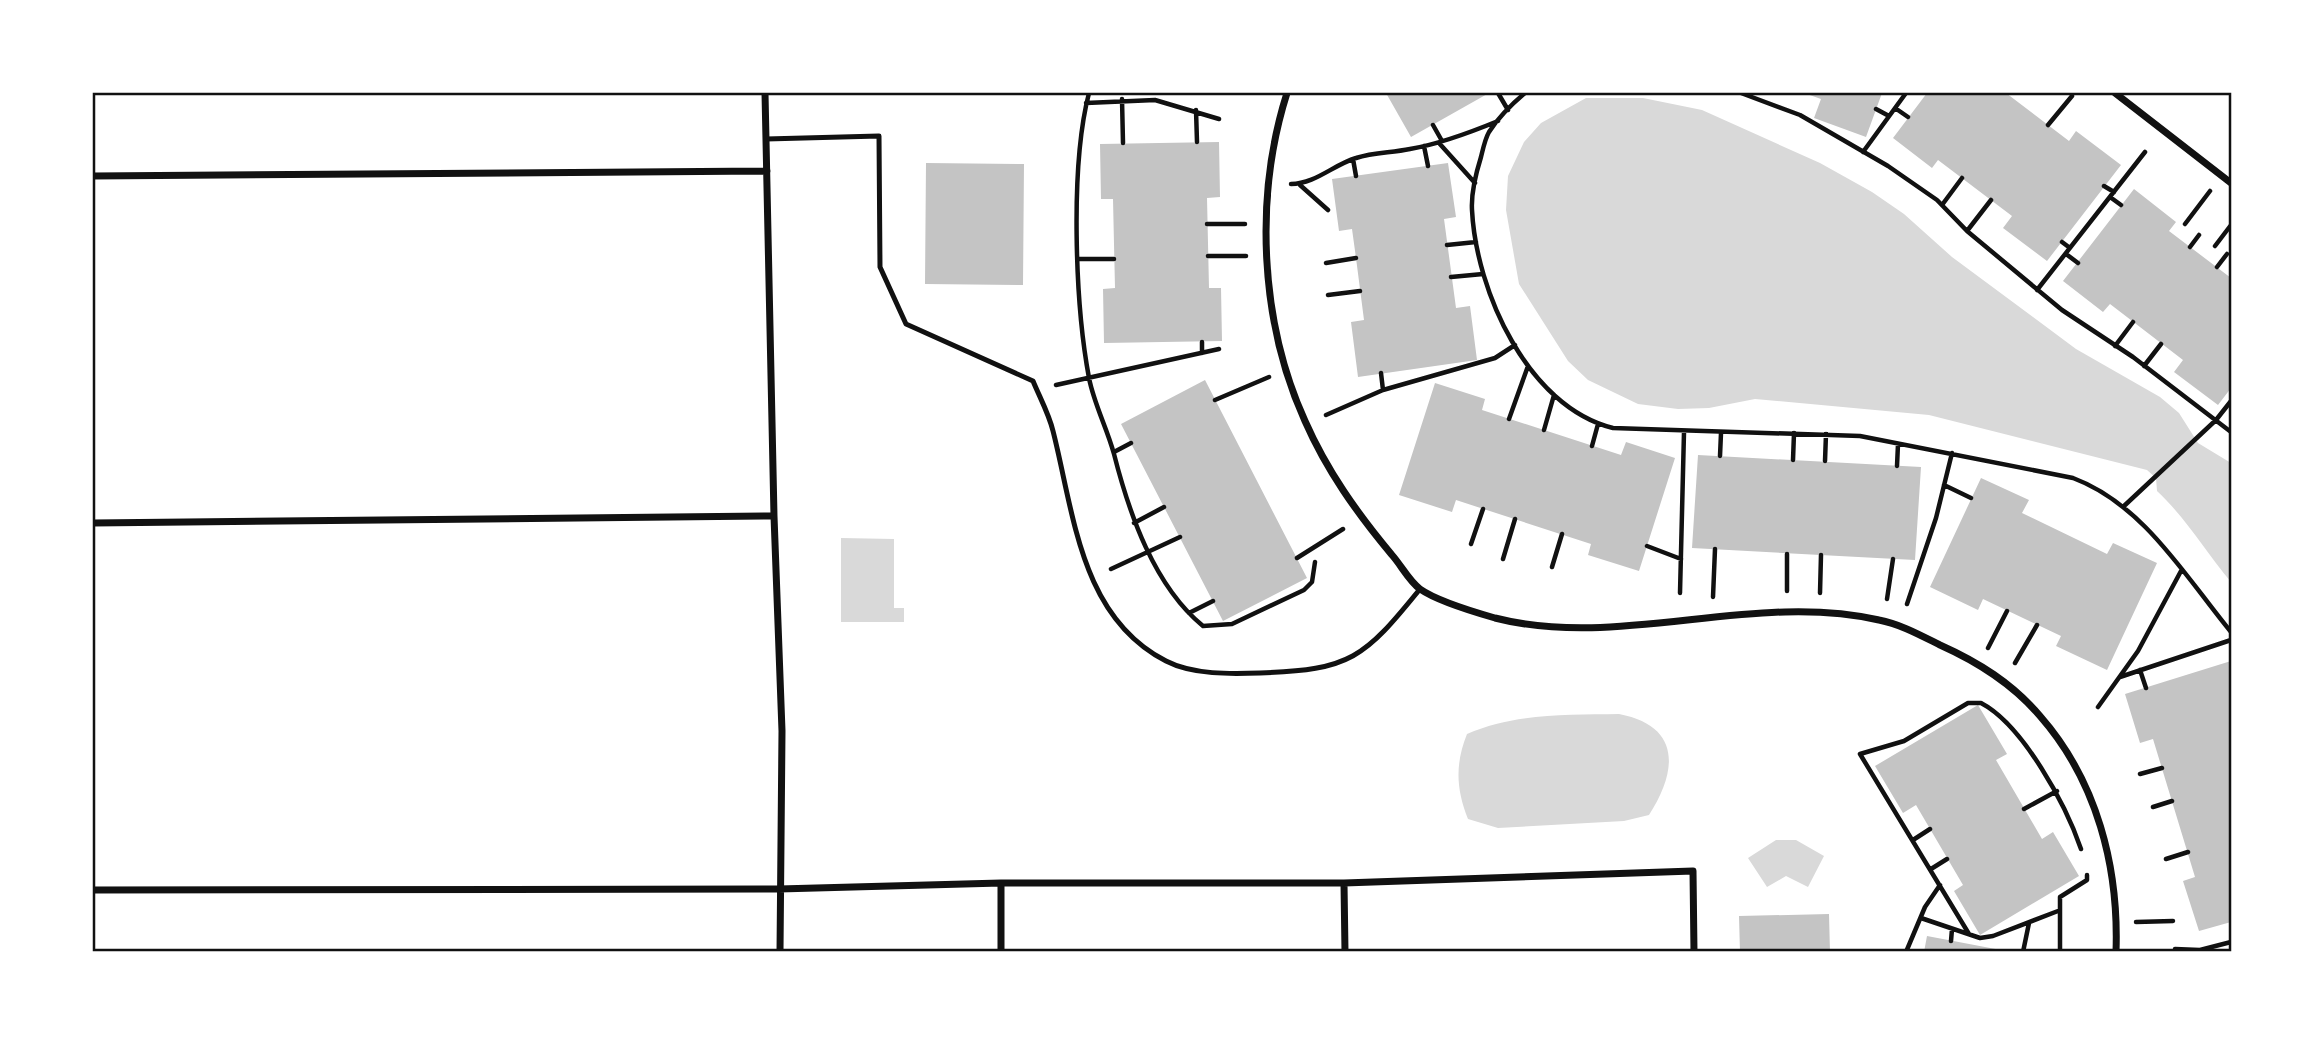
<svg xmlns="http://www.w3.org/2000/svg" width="2324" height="1045" viewBox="0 0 2324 1045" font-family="'Work Sans',sans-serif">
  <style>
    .water { fill: #d9d9d9 }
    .building { fill: #c4c4c4 }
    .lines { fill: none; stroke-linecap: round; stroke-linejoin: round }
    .path { stroke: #111; stroke-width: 4.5 }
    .service { stroke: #111; stroke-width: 5 }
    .minor { stroke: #111; stroke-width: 7 }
    .neatline { fill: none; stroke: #111; stroke-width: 2.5 }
  </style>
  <rect width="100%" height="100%" fill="#fff"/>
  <path class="water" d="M1586,98H1643L1702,110L1820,163L1872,192L1904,214L1952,257L2076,349L2160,397L2179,413L2198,443L2231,463V582C2206,552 2185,517 2157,491L2156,478L2147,470L1929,415L1755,399L1709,408L1678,409L1638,404L1588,380L1568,361L1519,284L1506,210L1508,176L1524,142L1541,123Z
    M841,538L894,539V608H904V622H841Z
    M1619,714C1681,726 1678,770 1649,815L1624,821L1498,828L1468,819C1456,789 1455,764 1467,734C1515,713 1567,715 1619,714Z
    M1776,840H1796L1824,856L1808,887L1786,876L1767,887L1748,858Z"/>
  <path class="building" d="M1386,93H1489L1411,137Z
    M1804,93H1882L1866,137L1814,118L1821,99Z
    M1927,93H2006L2069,141L2076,131L2121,165L2047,261L2003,228L2012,216L1938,160L1932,168L1893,138Z
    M1219,142L1220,197L1207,198L1209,288H1221L1222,341L1104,343L1103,289L1115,288L1113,199H1101L1100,144Z
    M926,163L1024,164L1023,285L925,284Z
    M1448,163L1456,217L1444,219L1456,308L1470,306L1477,360L1358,377L1351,322L1364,320L1356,258L1352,229L1339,231L1332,179Z
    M2134,189L2176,222L2169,231L2231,278V388L2218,405L2174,372L2183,360L2110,304L2103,312L2063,281Z
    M1205,380L1307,578L1223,621L1121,424Z
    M1435,383L1485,399L1482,410L1621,455L1626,442L1675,458L1639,571L1588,555L1591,544L1456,500L1452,512L1399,495Z
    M1698,455L1921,467L1915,560L1692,548Z
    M1981,478L2029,500L2022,513L2107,554L2113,543L2157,563L2107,670L2056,646L2061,636L1983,599L1978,610L1930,587Z
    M2231,661V922L2199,931L2183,881L2195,877L2153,739L2140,743L2125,694Z
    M1978,705L2007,754L1996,760L2042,839L2053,832L2079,876L1980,935L1954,891L1963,885L1916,805L1903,813L1875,766Z
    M1829,914L1830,952H1740L1739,916Z
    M1927,936L2006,951V952H1924Z"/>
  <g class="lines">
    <path class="path" d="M1089,93C1070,166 1075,303 1089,378C1094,404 1107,428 1114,454C1129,513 1154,586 1203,626L1232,624L1304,590L1312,582L1315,562
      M1498,93L1508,110
      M1525,93C1512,104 1498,118 1489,132C1485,139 1483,149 1481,157C1476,173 1471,193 1472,210C1476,291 1528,407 1613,428L1860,436L2073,478C2143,504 2185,576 2231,632
      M1741,93L1800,115L1888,166L1937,200L1967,231L2062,310L2133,357L2231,432
      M1122,99L1123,143
      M1086,103L1155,100L1219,119
      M1895,108L1908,117
      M1876,109L1889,116
      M1196,110L1197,142
      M1433,125L1442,141
      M2048,125L2072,96
      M1439,143L1475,183
      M1424,146L1428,166
      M1863,152L1906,93
      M1353,159L1356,176
      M1291,184C1315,184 1333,165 1356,158C1374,152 1391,153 1410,149C1440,144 1469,133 1498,121
      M1300,185L1328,210
      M2104,186L2114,192
      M2110,197L2121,205
      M1942,205L1962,178
      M1207,224H1245
      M2185,224L2210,191
      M1967,231L1991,200
      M2062,242L2070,248
      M1447,245L1476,242
      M2215,246L2231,225
      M2190,247L2199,235
      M2066,254L2078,263
      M1208,256H1246
      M1079,259H1114
      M1326,263L1356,258
      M2217,267L2227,254
      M1451,277L1483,274
      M2037,290L2145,152
      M1328,295L1360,291
      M1202,342V353
      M2115,346L2133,322
      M2144,366L2161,344
      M1381,373L1383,390
      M1056,385L1219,349
      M1215,400L1269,377
      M1326,415L1383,390L1495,358L1515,345
      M1509,419L1528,366
      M1544,430L1554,395
      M1592,446L1598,424
      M1114,452L1131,443
      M1720,456L1721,433
      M1793,460L1794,433
      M1825,461L1826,434
      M1897,466L1898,444
      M1944,485L1971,498
      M2124,506L2216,420L2231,401
      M1134,523L1164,507
      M1471,544L1483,509
      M1647,546L1681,559
      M1787,554V591
      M1297,558L1343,529
      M1503,559L1515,519
      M1552,567L1562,534
      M1111,569L1180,537
      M1680,593L1684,432
      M1820,593L1821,555
      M1713,597L1715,549
      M1887,599L1893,559
      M1907,604L1936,518L1952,453
      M1189,613L1213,601
      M1988,648L2007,611
      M2015,663L2037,625
      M2140,670L2146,688
      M2120,677L2231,640
      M2098,707L2138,651L2181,571
      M2140,774L2162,768
      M2153,807L2172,801
      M2024,809L2057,791
      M1913,840L1930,829
      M2166,859L2188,852
      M1931,869L1947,859
      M1921,918L1980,938L1993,936L2058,911
      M2136,922L2173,921
      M1969,934L1860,754L1904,741L1968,703H1981C2023,725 2066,805 2081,849
      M1951,941L1952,929
      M2175,949L2200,950L2231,942
      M1906,952L1925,907L1940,885
      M2023,952L2029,923
      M2060,952V897L2087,880V875"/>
    <path class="service" d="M766,139L879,136L880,267L906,324L1033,381C1040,398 1049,414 1053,431C1074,513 1080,617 1166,661C1193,675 1231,674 1260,673C1351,670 1364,658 1420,589"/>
    <path class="minor" d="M765,93L774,516L782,731L780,952
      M1287,93C1254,197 1260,322 1305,421C1327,471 1357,513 1392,555C1401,565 1409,581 1420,589C1437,601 1474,612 1495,618C1620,650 1753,591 1879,620C1900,624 1920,635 1940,645C1978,662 2012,683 2040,716C2097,781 2119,867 2116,952
      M2115,93L2231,183
      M93,176L767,171
      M93,523L774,516
      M1001,883V952
      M1344,883L1345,952
      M93,890L779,889L1001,883H1344L1693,871L1694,952"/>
  </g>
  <rect width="2324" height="1045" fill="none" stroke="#ffffff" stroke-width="189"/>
  <rect x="94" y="94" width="2136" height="856" class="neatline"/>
</svg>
